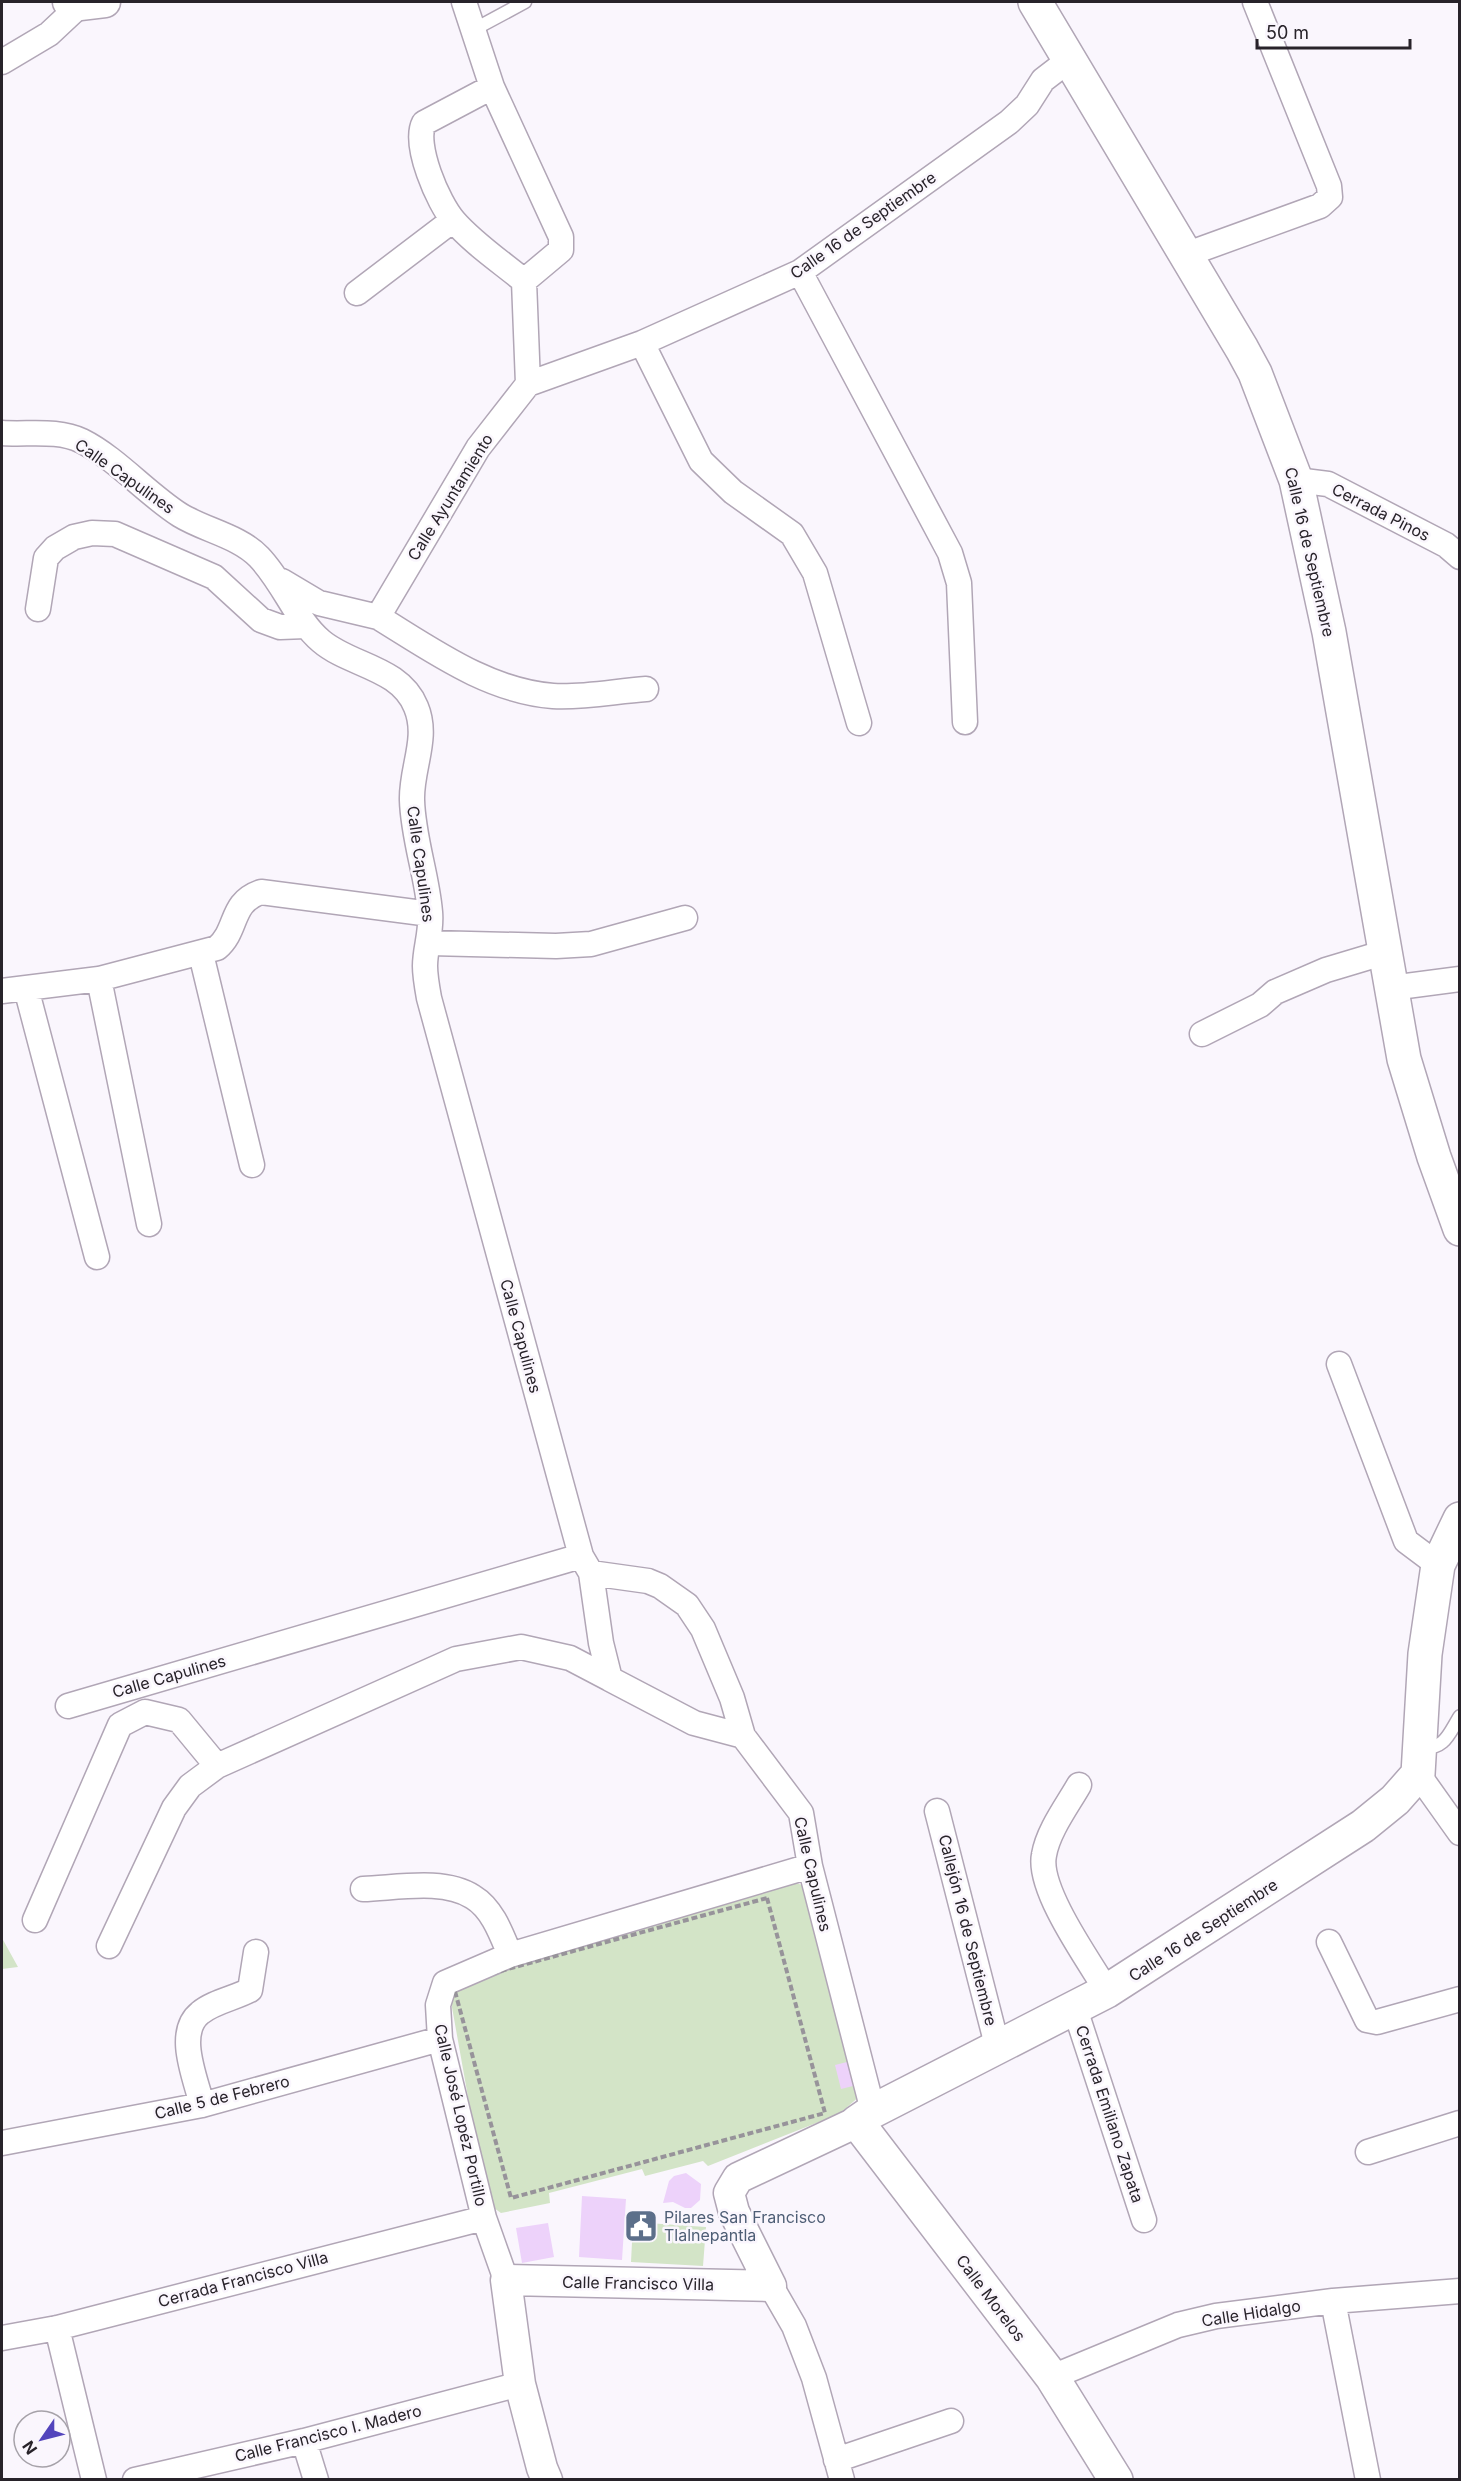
<svg xmlns="http://www.w3.org/2000/svg" width="1461" height="2481" viewBox="0 0 1461 2481" font-family="Inter,sans-serif">
  <style>
    .green { fill: #d3e4c7 }
    .building { fill: #edd2fa }
    .lines { fill: none; stroke-linecap: round; stroke-linejoin: round }
    .service-casing { stroke: #b1a6b6; stroke-width: 15 }
    .minor-casing { stroke: #b1a6b6; stroke-width: 27 }
    .tertiary-casing { stroke: #b1a6b6; stroke-width: 33 }
    .secondary-casing { stroke: #b1a6b6; stroke-width: 36 }
    .path { stroke: #97939a; stroke-width: 4; stroke-dasharray: 6 3; stroke-linecap: butt }
    .service { stroke: #fff; stroke-width: 12 }
    .minor { stroke: #fff; stroke-width: 24 }
    .tertiary { stroke: #fff; stroke-width: 30 }
    .secondary { stroke: #fff; stroke-width: 33 }
    .labels { text-anchor: middle; stroke-width: 5; stroke-linejoin: round; paint-order: stroke }
    .street-label { font-size: 16px; fill: #28232a; stroke: #faf6fd }
    .service-label { font-size: 16px; fill: #4e5e75; stroke: #faf6fd; text-anchor: start }
  </style>
  <rect width="100%" height="100%" fill="#faf6fd"/>
  <path class="green" d="M796,1883L805,1886L860,2096L839,2114L708,2166L703,2161L645,2176L642,2169L549,2193L550,2203L501,2213L487,2203L448,1985Z
    M2,1938L18,1967L2,1969Z
    M633,2222L706,2227L703,2266L631,2262Z"/>
  <path class="building" d="M851,2061L857,2085L841,2089L835,2065Z
    M686,2173L701,2184L700,2200L691,2208H685L673,2202L663,2203L669,2181L674,2176Z
    M582,2196L626,2199L622,2260L579,2257Z
    M548,2223L554,2257L522,2263L516,2228Z"/>
  <g class="lines">
    <defs>
      <path id="service" d="M473,30L525,2
        M1422,1747C1445,1750 1449,1733 1460,1716"/>
      <path id="minor" d="M2,62L49,34L80,5
        M492,87L561,237V250L524,281
        M1185,255L1320,206L1330,197L1329,186L1255,2
        M800,272L950,553L959,583L965,722
        M357,293L453,220
        M642,343L701,461L733,492L792,534L815,573L859,723
        M528,384L642,343L800,272L1009,122L1027,105L1043,80L1069,60
        M2,433C28,435 57,429 82,441C116,458 147,494 180,515C204,530 239,536 259,557C284,583 296,620 321,641C350,666 400,667 416,707C429,738 411,768 412,800C413,838 427,875 430,912C432,932 425,948 425,966C425,976 427,987 429,998L581,1556L591,1573L648,1581L660,1586L687,1605L703,1629L732,1698L743,1736L801,1813L810,1866L873,2111
        M1296,480L1328,484L1446,545L1460,557
        M282,581L319,603L378,617L478,448L528,384L524,281C501,262 473,243 454,221C438,203 413,144 424,123L492,87L464,2
        M38,609L46,558L55,548L74,537L92,533L115,534L214,577L261,620L280,627L306,626
        M378,617C432,650 488,691 553,696C583,698 616,691 646,689
        M430,943L556,946L591,944L685,918
        M201,954L252,1165
        M99,979L149,1224
        M26,988L97,1257
        M1391,988L1460,979
        M2,991L99,979L217,948C239,929 229,903 261,892L430,914
        M1202,1034L1260,1005L1275,992L1326,970L1386,952
        M1339,1364L1406,1541L1438,1565
        M591,1573L601,1643L610,1679L694,1723L743,1736
        M68,1706L581,1556
        M1418,1774L1460,1833
        M1079,1785C1067,1806 1048,1831 1044,1855C1037,1889 1089,1961 1107,1991
        M937,1811L998,2049
        M363,1889C396,1888 444,1878 473,1897C493,1909 502,1936 510,1955
        M35,1920L120,1725L145,1712L179,1720L217,1766
        M1329,1942L1367,2020L1377,2022L1460,1999
        M109,1946L174,1808L190,1786L217,1766L456,1659L521,1647L570,1658L610,1679
        M1075,2009L1144,2220
        M202,2105C196,2079 175,2033 200,2013C213,2002 235,1998 250,1990L256,1952
        M2,2143L202,2105L440,2039
        M1368,2152L1460,2123
        M506,2280L484,2218L440,2039L438,2005L445,1983L510,1955L810,1866
        M771,2286L794,2326L814,2378L842,2480
        M1333,2301L1368,2480
        M57,2328L94,2480
        M2,2338L57,2328L484,2218
        M1052,2377L1178,2325L1216,2316L1333,2301L1460,2291
        M304,2441L316,2480
        M836,2460L951,2421
        M135,2480L304,2441L520,2384"/>
      <path id="tertiary" d="M68,2L80,5L105,2
        M547,2480L542,2468L520,2384L506,2280L771,2286L734,2212L729,2193L738,2178L857,2122"/>
      <path id="secondary" d="M1035,2L1242,349L1255,373L1296,480L1329,632L1404,1059L1434,1157L1460,1229
        M1116,2480L1052,2377L857,2122L873,2111L1107,1991L1363,1826L1395,1800L1418,1774L1425,1654L1438,1565L1460,1519"/>
    </defs>
    <use href="#service" class="service-casing"/>
    <use href="#minor" class="minor-casing"/>
    <use href="#tertiary" class="tertiary-casing"/>
    <use href="#secondary" class="secondary-casing"/>
    <path class="path" d="M767,1898L825,2113L511,2198L453,1984Z"/>
    <use href="#service" class="service"/>
    <use href="#minor" class="minor"/>
    <use href="#tertiary" class="tertiary"/>
    <use href="#secondary" class="secondary"/>
  </g>
  <defs>
    <symbol id="civic-square" viewBox="-11 -11 22 22"><rect x="-9" y="-9" width="18" height="18" rx="4" fill="#5c6f8a" stroke="#faf6fd"/><path d="M-.6-6.5H3V-4.5H.6V-3L4-1V1h2V6H-6V1h2V-1L-.6-3ZM-1.2 2.5V6h2.4V2.5Z" fill="#fff"/></symbol>
  </defs>
  <g fill-rule="evenodd">
    <use href="#civic-square" x="622" y="2207" width="38" height="38"/>
  </g>
  <g class="labels">
    <g class="street-label">
      <text transform="translate(863 225) rotate(-35)" y="6">Calle 16 de Septiembre</text>
      <text transform="translate(125 476) rotate(35)" y="6">Calle Capulines</text>
      <text transform="translate(450 497) rotate(-58)" y="6">Calle Ayuntamiento</text>
      <text transform="translate(1381 512) rotate(27)" y="6">Cerrada Pinos</text>
      <text transform="translate(1310 552) rotate(77)" y="6">Calle 16 de Septiembre</text>
      <text transform="translate(421 864) rotate(82)" y="6">Calle Capulines</text>
      <text transform="translate(521 1336) rotate(75)" y="6">Calle Capulines</text>
      <text transform="translate(169 1676) rotate(-16)" y="6">Calle Capulines</text>
      <text transform="translate(813 1874) rotate(77)" y="6">Calle Capulines</text>
      <text transform="translate(968 1930) rotate(76)" y="6">Callejón 16 de Septiembre</text>
      <text transform="translate(1203 1930) rotate(-33)" y="6">Calle 16 de Septiembre</text>
      <text transform="translate(222 2097) rotate(-14)" y="6">Calle 5 de Febrero</text>
      <text transform="translate(1110 2114) rotate(72)" y="6">Cerrada Emiliano Zapata</text>
      <text transform="translate(461 2115) rotate(77)" y="6">Calle José Lopéz Portillo</text>
      <text transform="translate(243 2279) rotate(-15)" y="6">Cerrada Francisco Villa</text>
      <text transform="translate(638 2283) rotate(1)" y="6">Calle Francisco Villa</text>
      <text transform="translate(991 2298) rotate(53)" y="6">Calle Morelos</text>
      <text transform="translate(1251 2313) rotate(-9)" y="6">Calle Hidalgo</text>
      <text transform="translate(328 2433) rotate(-14)" y="6">Calle Francisco I. Madero</text>
    </g>
    <g class="service-label">
      <text x="664" y="2223">Pilares San Francisco<tspan x="664" dy="18">Tlalnepantla</tspan></text>
    </g>
  </g>
  <rect width="1461" height="2481" fill="none" stroke="#28232a" stroke-width="6"/>
  <g transform="translate(42 2439) rotate(235)"><circle r="28" fill="#faf6fd" stroke="#a6a2a9" stroke-width="1.5"/>
  <path d="M0-4.5L10 22L0 15L-10 22Z" fill="#5344bc"/>
  <text y="-9" font-size="16" font-weight="bold" text-anchor="middle" fill="#28232a">N</text>
  </g>
  <path d="M1257 39v9h153v-9" fill="none" stroke="#28232a" stroke-width="3"/>
  <text x="1266" y="39" font-size="18" fill="#28232a" stroke="#faf6fd" stroke-width="4.5" paint-order="stroke">50 m</text>
</svg>
